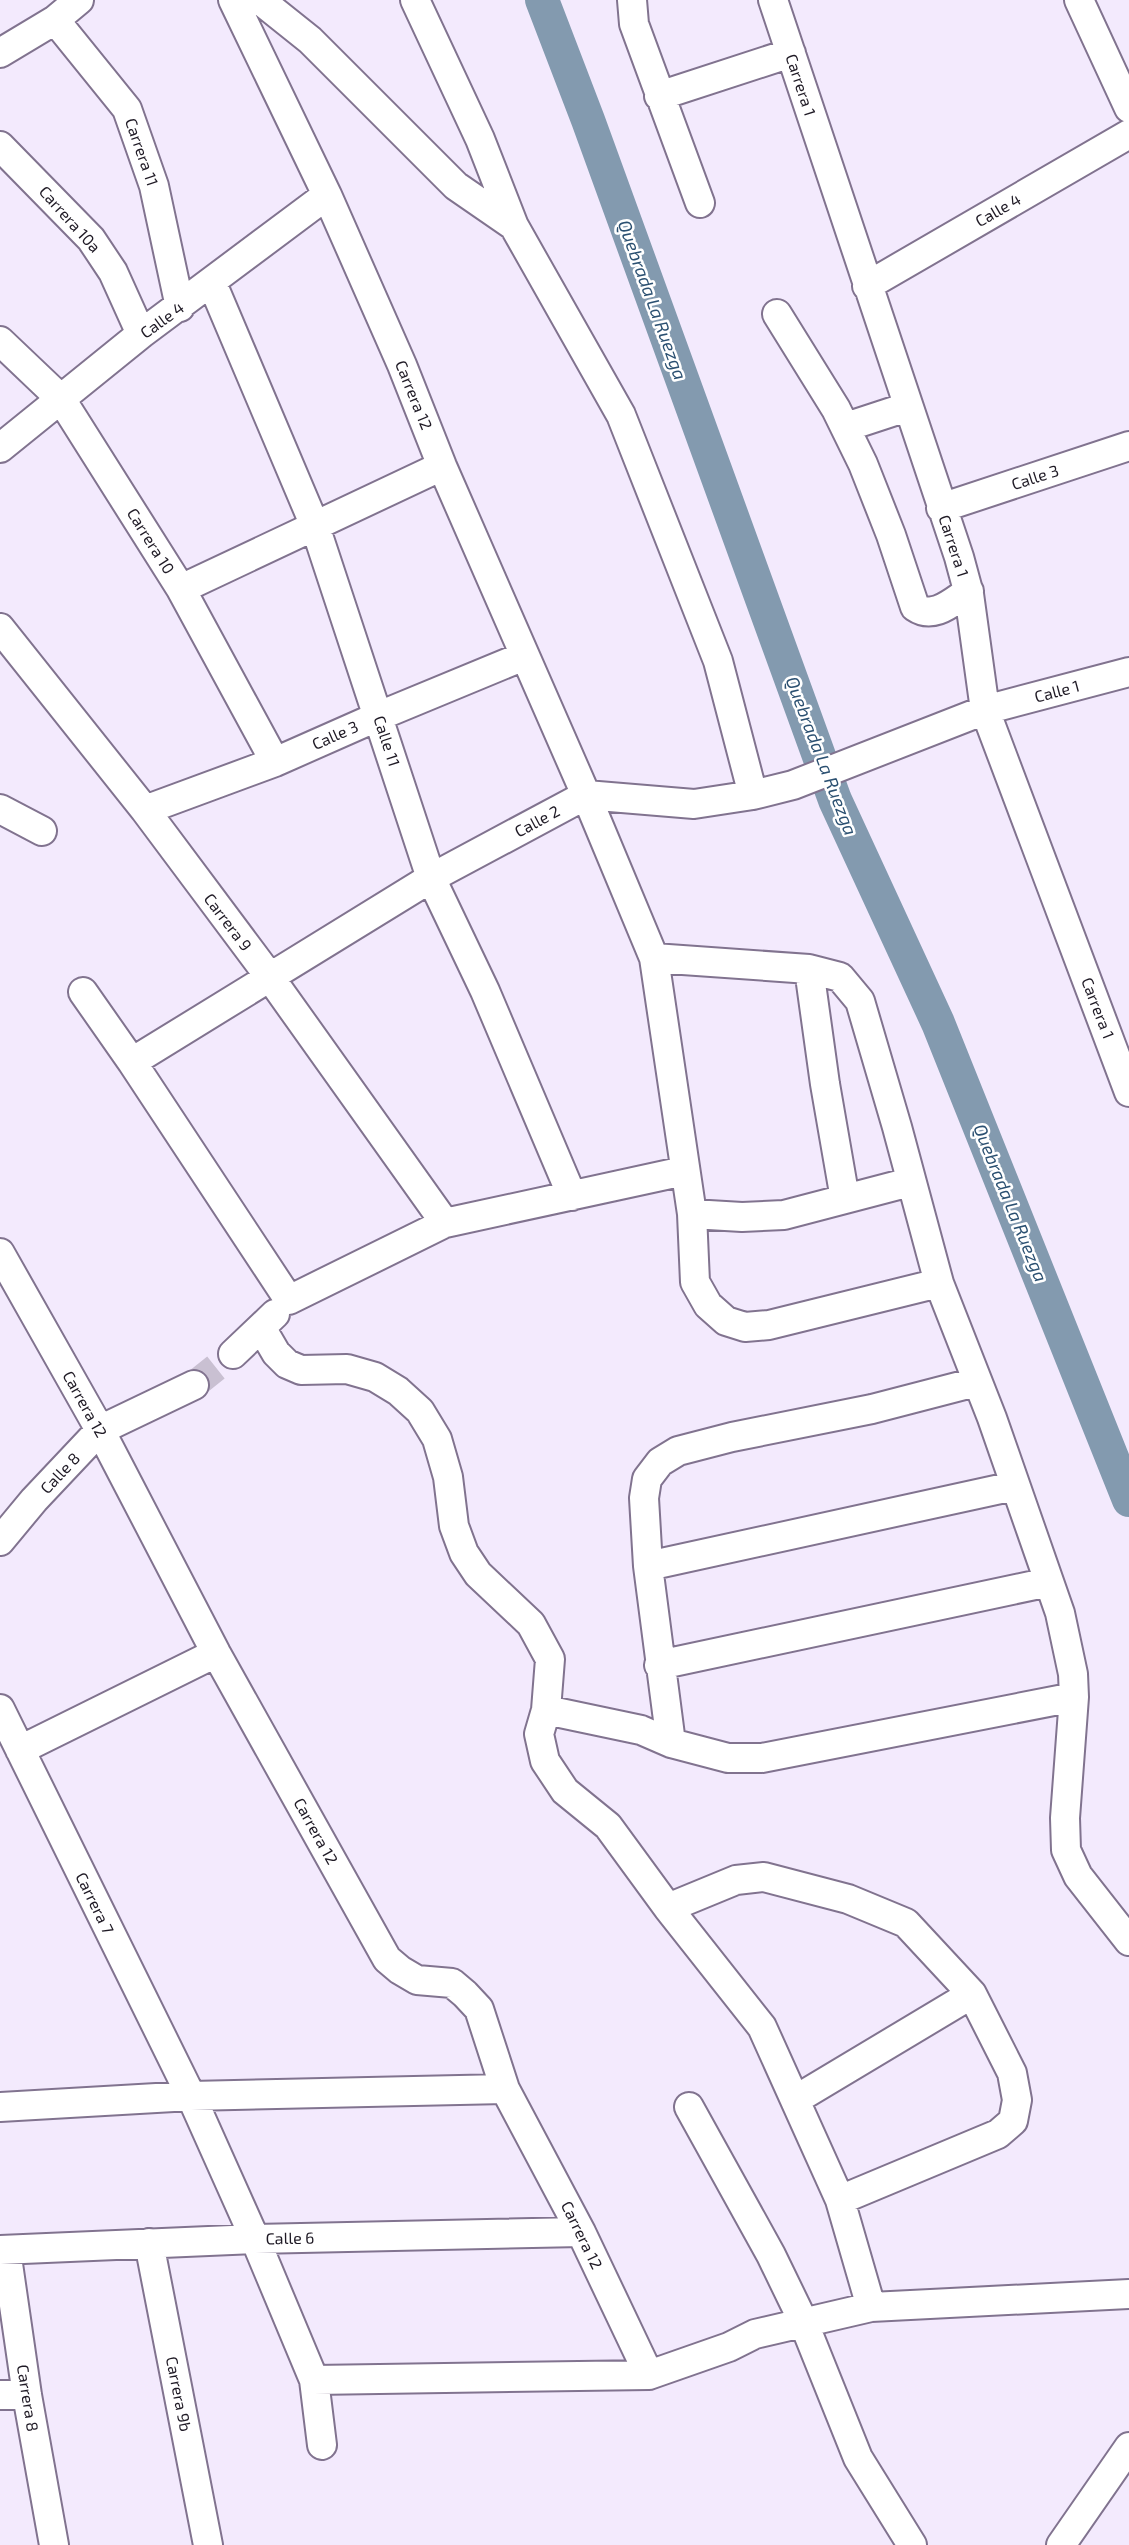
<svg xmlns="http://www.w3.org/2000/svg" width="1129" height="2545" viewBox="0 0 1129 2545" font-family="'Exo 2',sans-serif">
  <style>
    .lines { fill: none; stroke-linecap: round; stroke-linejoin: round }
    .river { stroke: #839aaf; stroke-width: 34 }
    .minor-tunnel { stroke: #c9c0d2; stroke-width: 28; stroke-dasharray: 28 14; stroke-linecap: butt }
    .minor-casing { stroke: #81738f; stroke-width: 32 }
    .minor { stroke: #fff; stroke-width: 28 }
    .labels { text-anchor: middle; stroke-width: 5; stroke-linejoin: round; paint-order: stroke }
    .street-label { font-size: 16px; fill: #1f1a25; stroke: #fff }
    .water-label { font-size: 18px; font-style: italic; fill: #2b5071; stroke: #fff }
  </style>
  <rect width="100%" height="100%" fill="#f3eafd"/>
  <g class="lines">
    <path class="river" d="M542,0L588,120L835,800L938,1023L1129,1500"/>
    <path class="minor-tunnel" d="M194,1385L233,1354"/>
    <defs>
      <path id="minor" d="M233,0L327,195L402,365L442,466L586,795L654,958L692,1214L695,1282L708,1305L726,1321L745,1327L769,1325L939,1283
        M260,0L310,40L456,186L514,226L621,415L718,661L753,795
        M415,0L480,139L514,226
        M632,0L634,24L700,203
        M773,0L959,557L969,594L985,710L1129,1092
        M1079,0L1129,108
        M55,20L127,109L154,186L180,307
        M0,53L55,20L79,0
        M659,96L791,53
        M0,146L91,239L113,272L141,334
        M212,283L315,526L431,878L485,991L572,1196
        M867,286L1129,134
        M777,314L836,409L863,464L891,535L915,607C934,620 952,602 969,591
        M0,341L61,399L181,589L275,762
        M846,427L907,407
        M0,448L141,334L327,195
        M941,508L1129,446
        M181,589L442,466
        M0,628L145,810L269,976L445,1223
        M0,809L42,831
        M145,810L275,762L379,716L524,656
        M654,958L809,969L840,977L860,1001L897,1127L939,1283L992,1418L1060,1613L1073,1674L1074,1697L1065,1818L1066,1850L1078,1876L1129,1941
        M809,969L825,1084L845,1199
        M83,992L132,1062L289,1300L445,1223L684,1171
        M132,1062L431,878L586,795L694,804L753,795L793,785L985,710L1129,672
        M692,1214L742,1217L784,1215L910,1182
        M0,1253L100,1430L216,1653L387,1959L400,1970L417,1980L452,1983L465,1994L479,2009L505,2089L581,2232L649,2375
        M262,1329L276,1353L287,1364L301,1370L347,1369L375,1377L398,1391L420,1411L437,1439L448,1477L454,1526L464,1553L478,1574L531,1624L550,1659L546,1710L539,1734L545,1761L565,1791L608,1826L668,1908L762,2027L840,2200L871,2307L755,2334L729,2347L649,2375L314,2380
        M233,1354L275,1314
        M0,1541L34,1500L100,1430L194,1385
        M648,1566L1014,1486
        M659,1665L1049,1582
        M0,1709L191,2096L255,2239L314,2380L322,2445
        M546,1710L641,1730L671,1743L728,1758H762L1074,1697
        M671,1743L648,1566L644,1498L647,1479L660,1462L678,1451L732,1437L872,1409L976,1382
        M20,1750L216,1653
        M668,1908L736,1880L764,1877L848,1899L906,1923L972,1994L1012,2073L1017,2100L1013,2121L998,2134L840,2200
        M795,2100L972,1994
        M0,2107L191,2096L505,2089
        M689,2107L771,2255L803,2321L858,2458L912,2545
        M149,2243L208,2545
        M0,2250L255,2239L581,2232
        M6,2250L27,2395L54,2545
        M871,2307L1129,2294
        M0,2395H27
        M1061,2545L1129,2447"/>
    </defs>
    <use href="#minor" class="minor-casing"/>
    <use href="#minor" class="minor"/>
  </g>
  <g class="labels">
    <g class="street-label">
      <text transform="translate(801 85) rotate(72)" y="6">Carrera 1</text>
      <text transform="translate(142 152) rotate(71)" y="6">Carrera 11</text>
      <text transform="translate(998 210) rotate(-30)" y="6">Calle 4</text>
      <text transform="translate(70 219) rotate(48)" y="6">Carrera 10a</text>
      <text transform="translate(162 320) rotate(-36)" y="6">Calle 4</text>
      <text transform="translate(414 395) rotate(68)" y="6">Carrera 12</text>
      <text transform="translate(1035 477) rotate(-18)" y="6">Calle 3</text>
      <text transform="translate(151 541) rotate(58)" y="6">Carrera 10</text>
      <text transform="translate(954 546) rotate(72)" y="6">Carrera 1</text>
      <text transform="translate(1057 691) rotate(-15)" y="6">Calle 1</text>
      <text transform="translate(335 735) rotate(-24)" y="6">Calle 3</text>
      <text transform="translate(387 741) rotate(72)" y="6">Calle 11</text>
      <text transform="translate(537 821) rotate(-28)" y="6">Calle 2</text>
      <text transform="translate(228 922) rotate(53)" y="6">Carrera 9</text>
      <text transform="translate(1098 1008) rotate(69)" y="6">Carrera 1</text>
      <text transform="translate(85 1404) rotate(61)" y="6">Carrera 12</text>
      <text transform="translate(60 1473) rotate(-47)" y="6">Calle 8</text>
      <text transform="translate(316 1831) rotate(61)" y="6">Carrera 12</text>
      <text transform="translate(95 1903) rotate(64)" y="6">Carrera 7</text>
      <text transform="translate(582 2235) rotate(64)" y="6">Carrera 12</text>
      <text transform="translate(290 2238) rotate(-1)" y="6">Calle 6</text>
      <text transform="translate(179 2394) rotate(79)" y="6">Carrera 9b</text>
      <text transform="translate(28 2398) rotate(81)" y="6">Carrera 8</text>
    </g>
    <g class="water-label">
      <text transform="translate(652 300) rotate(70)" y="6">Quebrada La Ruezga</text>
      <text transform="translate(821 756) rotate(69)" y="6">Quebrada La Ruezga</text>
      <text transform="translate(1010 1203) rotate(68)" y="6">Quebrada La Ruezga</text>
    </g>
  </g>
</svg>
